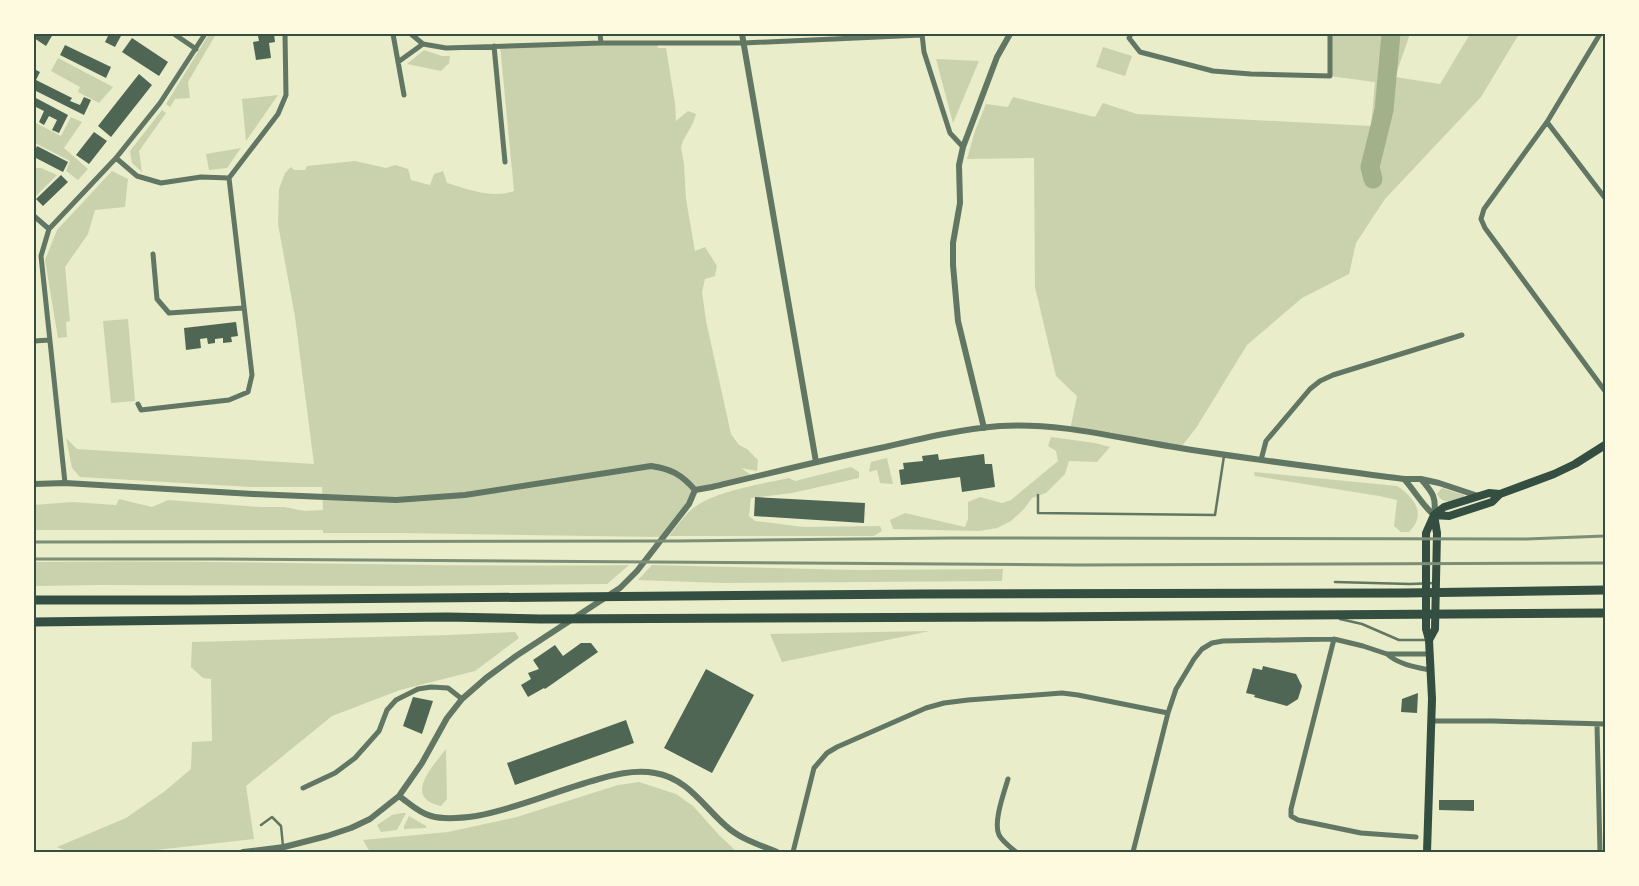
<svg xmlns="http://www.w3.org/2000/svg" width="1639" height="886" viewBox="0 0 1639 886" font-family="Signika,sans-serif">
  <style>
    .green { fill: #cad2ad }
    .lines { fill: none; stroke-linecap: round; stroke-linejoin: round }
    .river { stroke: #a3b18a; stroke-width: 19 }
    .building { fill: #4f6655 }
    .service { stroke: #617663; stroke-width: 2.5 }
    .minor { stroke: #617663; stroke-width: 5 }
    .tertiary { stroke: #617663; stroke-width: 6 }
    .primary { stroke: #344e41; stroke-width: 8 }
    .motorway { stroke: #344e41; stroke-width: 9 }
    .rail { stroke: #7c8e77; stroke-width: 3 }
    .neatline { fill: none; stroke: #344e41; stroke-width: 2 }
  </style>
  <rect width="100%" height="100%" fill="#e9edc9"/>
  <path class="green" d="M209,34H216L188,82L190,98L175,99L170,107L166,104Z
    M1330,34H1410L1395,77L1440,84L1470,34H1519L1481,97L1385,199L1356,243L1349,274L1302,298L1247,345L1196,428L1182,446L1110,436L1113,428L1109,436L1070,430L1077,396L1056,376L1035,287L1034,158L967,159L975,131L986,104L1008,107L1013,97L1095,117L1103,103L1137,114L1371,126L1375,82L1329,76Z
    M657,43L658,48H666L675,103L676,121L688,111L696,114L693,123L683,141L681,147L684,164L686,199L695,251L705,247L717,266L715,276L705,279L702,292L706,321L731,434L739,445L747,449L758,460L757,471L741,468L754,477L695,490L687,506L660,537L401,533H323V530H34V505L72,502L116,505L119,499L152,507L168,500L260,507H284L305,511L323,510L322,487H251L80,477L72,468L66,438L77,449L314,464L295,317L278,224L279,189L285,173L291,167L294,170H305L307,166L355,161L386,168L395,165L408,169L411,180L430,185L434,174L443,171L447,183C468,189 492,199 514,191L500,45Z
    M1103,47L1132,56L1125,76L1096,67Z
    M424,50L442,56H450L449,63L441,71L407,64Z
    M58,58L113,87L99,103L78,92L80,87L51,71Z
    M936,59L979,61L953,123Z
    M278,95L246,141L242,99Z
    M162,110L166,113L139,151L142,172L132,163L130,151Z
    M71,117L82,122L64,148L88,169L78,180L66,171L70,161L35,143L34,144V122L61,136Z
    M241,148L227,168L209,170L206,154Z
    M34,168H41L57,175L36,196L34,194Z
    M112,171L128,179L125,207L95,210L88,234L65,267L70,321L66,322L67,337L58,338L45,260L57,230Z
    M128,319L135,401L111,403L103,321Z
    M1051,437L1095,443L1110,447L1097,462L1069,461L1065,474L1046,493L1032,498L1024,509L1011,521L997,528L979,531L893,529L890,520L905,513L965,527L968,519V502L980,497L1002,503L1011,500L1058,461L1056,451L1048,446Z
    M887,458L893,484L880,483L877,470L869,472L871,462Z
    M851,467L859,472V478L792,493L751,498L749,516L755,521L804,527L880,526L882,531L874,536H669C676,527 683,517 692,509C713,491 762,484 789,478L795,481Z
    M1254,472L1397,486C1415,498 1427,514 1409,532H1401L1394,526L1397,500L1379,496L1255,476Z
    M1442,488L1464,495V497C1452,500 1444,506 1437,494Z
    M34,562C232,559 431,568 629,565L607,584L410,586L99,585L34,586Z
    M652,565L857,570L1003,569L1002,581L721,583L638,580Z
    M930,631L782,662L770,634Z
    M515,632L519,638L475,671L400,690L332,716L246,786L254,839L138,852H69L57,847L126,818L165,791L191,769L192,742L212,741L211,679L203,678L191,667L192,642L449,635Z
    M446,749L447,799L441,806C402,798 433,766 446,749Z
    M639,782L676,794L693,806L719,835L737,852H370L363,840L448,832L517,817L618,785Z
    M402,813H406L397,830L381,832L377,825L392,815Z
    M409,816L426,826V828L404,829V826Z"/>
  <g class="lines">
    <path class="river" d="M1373,179L1370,167L1384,110L1391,34"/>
  </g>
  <path class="building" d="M34,34H53L46,46L34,38Z
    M109,34H122L115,47L105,42Z
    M252,34H274L275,42L269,43L271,58L256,60L253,42L259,41L258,36H252Z
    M132,38L168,62L159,76L122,52Z
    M65,45L111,67L106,78L60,55Z
    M34,69L40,72L36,80L72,98L70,101L80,105L84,97L91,100L84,115L34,90Z
    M139,74L152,85L111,137L98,126Z
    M34,97L68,115L59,133L52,130L57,120L49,116L44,125L39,122L44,111L34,106Z
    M94,132L107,141L89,164L76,155Z
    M37,146L68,162L63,172L34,157V153Z
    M61,175L68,182L43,206L36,199Z
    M236,322L238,336L231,337L232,342L223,343V338L215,339V343L208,344L207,338L200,339L201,348L186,350L184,328Z
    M938,454L939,460L984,454L985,464H992L995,487L962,492L960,477L901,485L899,470L904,469L903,463L923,461L922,456Z
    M755,497L865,503L864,523L754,516Z
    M581,643H591L598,652L545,689L544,688L528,697L521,685L531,679L528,673L539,669L533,660L555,645L563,656Z
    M1263,666L1296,674L1302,686L1298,699L1287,706L1254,697L1255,695L1246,693L1253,668L1262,670Z
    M706,669L754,695L712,773L664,748Z
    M1418,693L1417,713L1401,712L1402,699Z
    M413,697L433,701L422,734L403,726Z
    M626,720L634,743L515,785L507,763Z
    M1439,800H1474V811L1439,810Z"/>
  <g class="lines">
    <path class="service" d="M1038,495V513L1215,515L1224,456
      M1335,582L1410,584L1436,583
      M1340,619L1362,624L1399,640H1427
      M261,825L272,817L281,826L283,846"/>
    <path class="minor" d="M174,34L196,49
      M393,34L404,95
      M411,34L423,44L446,48L601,43H744L922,35
      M600,34L601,43
      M922,34L924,52L950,133L963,147
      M1131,34L1129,38L1140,52L1213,71L1251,74L1330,76V34
      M1600,34L1547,122L1484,209L1481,219L1485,228L1605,391
      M494,46L505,162
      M398,62L423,44
      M1547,122L1605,198
      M116,158L137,176L161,183L201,177L229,178
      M229,178L278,114L286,95L285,34
      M34,216L49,229
      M153,254L157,299L169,313L243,308
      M34,341L50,340
      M138,404L141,410L229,400L248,392L252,375L229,178
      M1261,460L1266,441L1310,389L1320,381L1333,375L1462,335
      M65,483L41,256L49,229L116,158L160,103L205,34
      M1334,639L1291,809V816L1298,820L1361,833L1416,837
      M1387,654C1398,664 1415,667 1430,670
      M1431,721H1493L1605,724
      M1597,724L1600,852
      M1008,779C1004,793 993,822 999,835C1003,842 1010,847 1016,852
      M303,788L335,773L355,758L379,731L387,710L396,700L418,689L431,687L448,688L462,699
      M793,852L814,768L827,753L837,747L926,708L944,703L968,700L1062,693L1078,695L1168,713
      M1133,852L1168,713L1176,689L1194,659L1202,649L1212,643L1223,641L1334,639L1363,646L1387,654H1430"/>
    <path class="tertiary" d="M742,34L816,462
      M984,428L958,321L953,265V243L960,203L959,165L963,147L997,57L1010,34
      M1421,479L1439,483L1478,496
      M34,484L65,483L253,494L396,500L465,495L651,466C671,469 681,474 695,490
      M695,490L712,487C770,473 827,459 885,447C923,438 962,429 1000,426C1061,422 1121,439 1180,448C1255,460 1330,469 1404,479H1421C1432,492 1437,497 1434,515C1422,505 1415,491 1404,479
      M399,796C409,803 419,813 431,816C445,820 462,818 476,816C516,809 553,792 592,781C612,775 634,769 655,773C687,778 704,807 726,826C740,839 760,845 777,852
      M243,852L284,847L327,836L351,828L370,819L399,796L422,763L447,718L462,699L486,678L516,656L620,588L637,571L689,504L695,490"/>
    <path class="primary" d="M1434,515L1449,516L1492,502L1500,494
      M1429,640L1435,629L1437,533L1434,515
      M1427,852L1432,699L1429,640L1426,629V533L1434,515L1444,507L1489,493L1500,494L1554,474L1575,464L1605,445"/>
    <path class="motorway" d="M34,600H188L923,594L1405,593L1605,590
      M34,622L447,617L540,619L1040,617L1605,613"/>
    <path class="rail" d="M34,542L678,541L950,538L1526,539L1605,536
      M34,559H213L1078,565L1605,563"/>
  </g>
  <rect width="1639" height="886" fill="none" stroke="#fefae0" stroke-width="70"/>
  <rect x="35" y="35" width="1569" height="816" class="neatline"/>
</svg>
